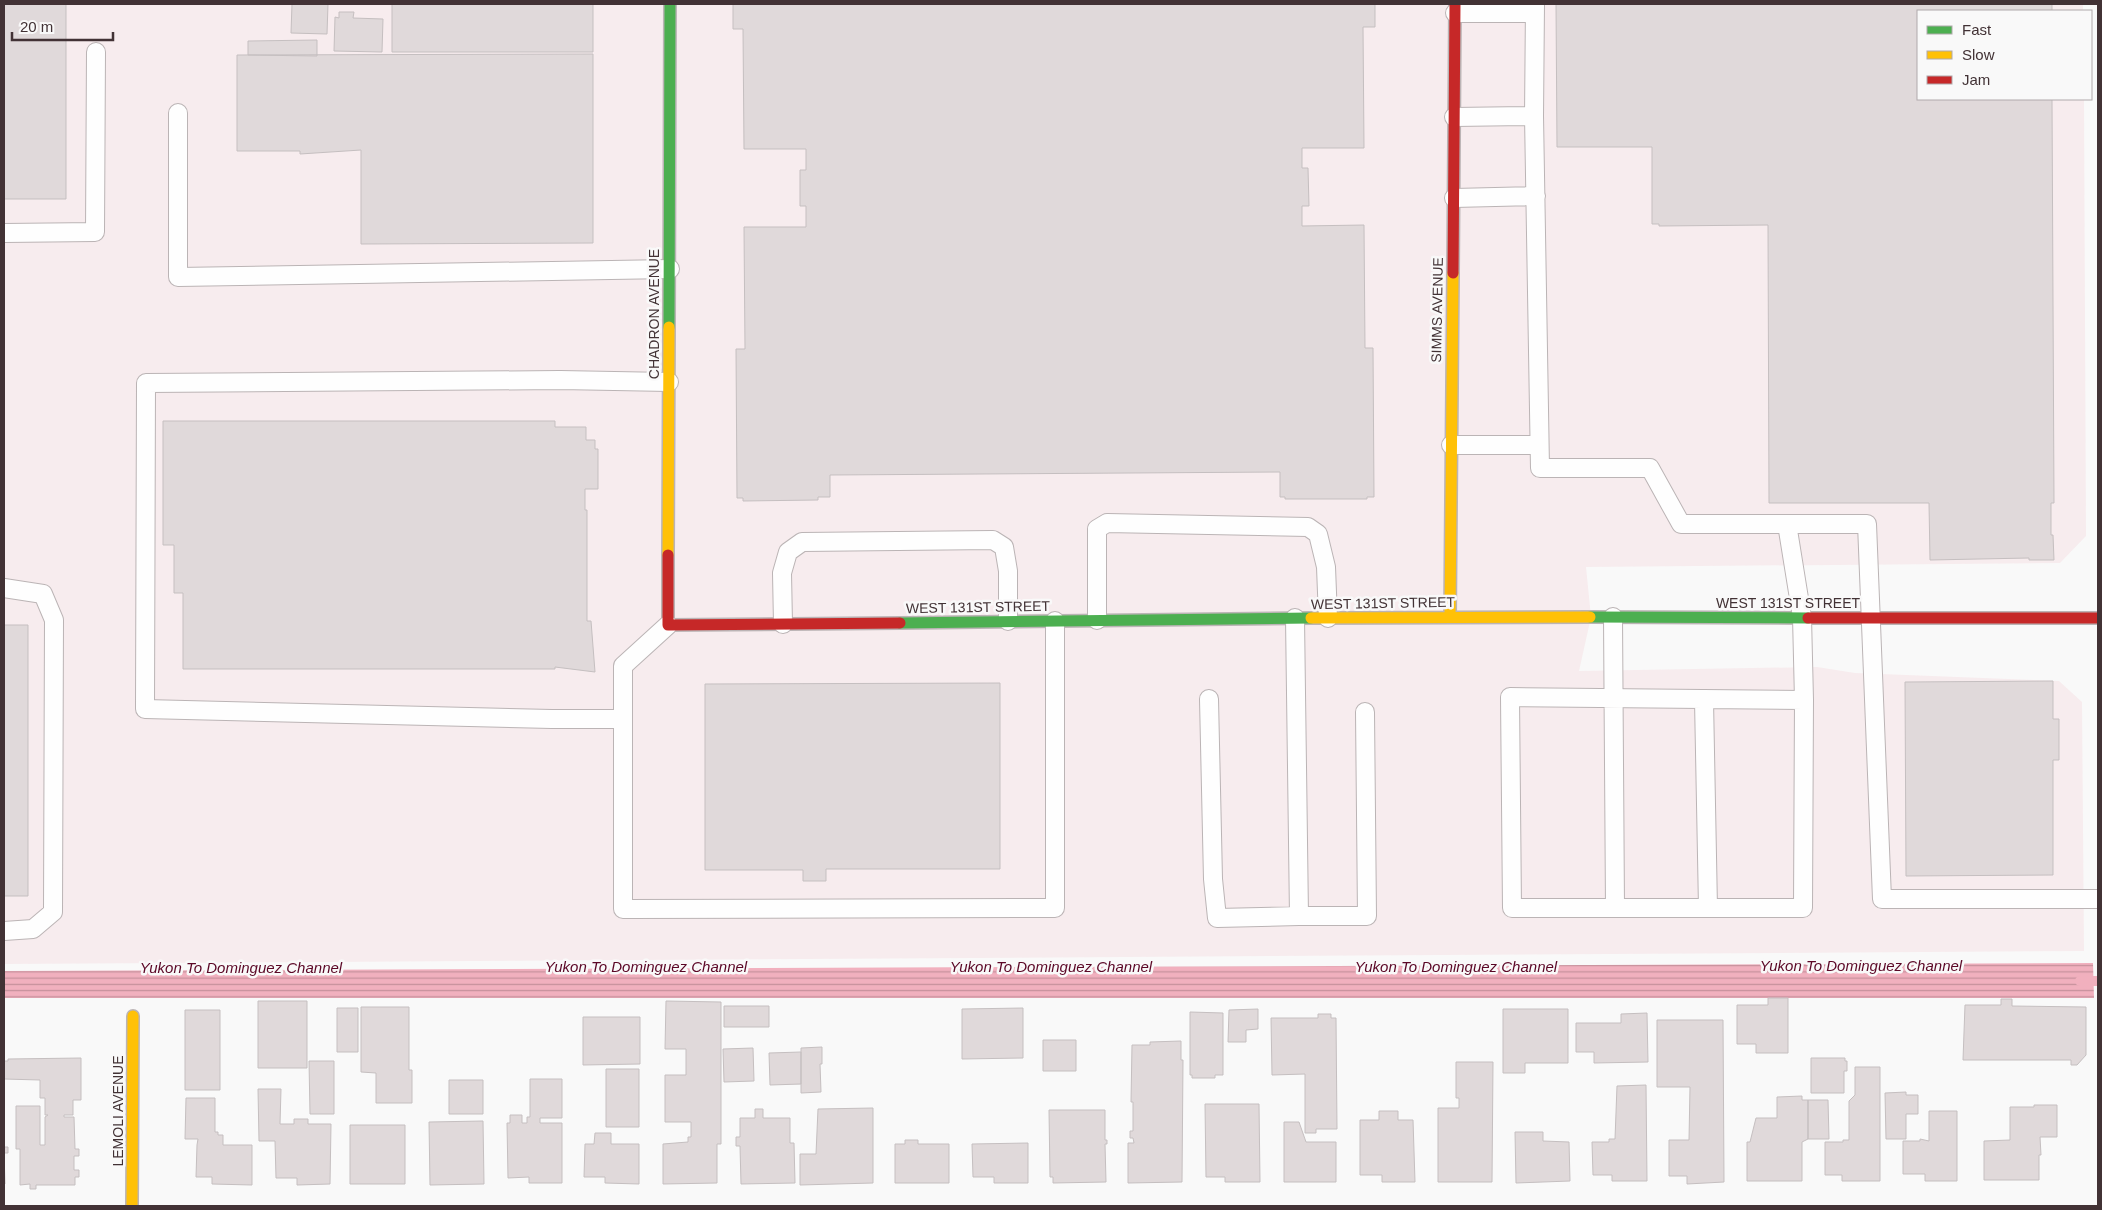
<svg xmlns="http://www.w3.org/2000/svg" width="2102" height="1210" viewBox="0 0 2102 1210" font-family="Arial,sans-serif">
  <style>
    .built { fill: #f7ecee }
    .water { fill: url(#water-rules) }
    .lines { fill: none; stroke-linecap: round; stroke-linejoin: round }
    .stream { stroke: #f1b0be; stroke-width: 10 }
    .building { fill: #e0d9da; stroke: #c5bfc0 }
    .lane-casing { stroke: #bbb4b5; stroke-width: 20 }
    .fast-casing { stroke: #bbb4b5; stroke-width: 14 }
    .slow-casing { stroke: #bbb4b5; stroke-width: 14 }
    .jam-casing { stroke: #bbb4b5; stroke-width: 14 }
    .lane { stroke: #fefefe; stroke-width: 18 }
    .fast { stroke: #4caf50; stroke-width: 11 }
    .slow { stroke: #ffc107; stroke-width: 11 }
    .jam { stroke: #c62828; stroke-width: 11 }
    .labels { text-anchor: middle; stroke-width: 5; stroke-linejoin: round; paint-order: stroke }
    .street-label { font-size: 14px; fill: #423235; stroke: #f9f9f9 }
    .water-label { font-size: 15px; font-style: italic; fill: #5b0726; stroke: #f9f9f9 }
  </style>
  <defs>
    <pattern id="water-rules" width="6" height="5" patternUnits="userSpaceOnUse" patternTransform="scale(1.25)"><rect width="6" height="5" fill="#f1b0be"/><path d="M0 2.5h6" fill="none" stroke="#c5909b"/></pattern>
  </defs>
  <rect width="100%" height="100%" fill="#f9f9f9"/>
  <path class="built" d="M4,4H2083V11H1918V99H2084L2086,536L2060,563L1586,567L1591,617L1579,671L1817,667L1855,673L2059,681L2082,702L2084,951L4,964Z"/>
  <path class="water" d="M2093,963L2094,998H4V971Z"/>
  <g class="lines">
    <path class="stream" d="M2080,981H2098"/>
  </g>
  <path class="building" d="M4,4H66V199H4Z
    M292,4H328L327,34L291,33Z
    M392,4H593V52H392Z
    M733,4H1375V27H1363L1364,148H1302V168H1308L1309,206H1302V226L1364,225L1365,348H1373L1374,497H1367V499H1285V497H1280V472L830,475V497H818V500L743,501V498H737L736,349H745L744,227H806V206H800V170H806V149H744L743,29H733Z
    M1556,4H2052V11H1918V99H2052L2054,503H2051V535H2053L2054,560H2029V558L1930,560L1929,503H1769L1768,225L1659,226V224H1652V147H1557Z
    M339,12H354L353,18L383,19L382,52L334,51L335,17L339,18Z
    M317,40V56L248,55V41Z
    M593,54V243L361,244V150L300,154V151H237V55Z
    M163,421H555V427H586V440H595V449H598V489H585V510H587V621H591L595,672L555,667V669H183V593H174V545H163Z
    M4,625H28V896H4Z
    M2053,681V719H2059V760H2053V875L1906,876L1905,682Z
    M1000,683V869H826V881H803V870H705V684Z
    M1768,998H1788V1053H1756V1044H1737V1005H1768Z
    M2001,999H2012V1006L2086,1007V1055L2077,1065H2071V1060H1963L1965,1005H2001Z
    M258,1001H307V1068H258Z
    M666,1001L721,1002V1144H717V1183L663,1184V1144L688,1142V1137H691V1122H665V1075H686V1049H665Z
    M724,1006H769V1027H724Z
    M361,1007H409V1070H412V1103H376V1073L361,1072Z
    M337,1008H358V1052H337Z
    M1023,1008V1058L962,1059V1009Z
    M1258,1009V1029L1246,1030V1042H1228L1229,1010Z
    M1503,1009H1568V1063H1525V1073H1503Z
    M185,1010H220V1090H185Z
    M1190,1012L1223,1013V1075H1215V1078H1192V1075H1190Z
    M1647,1013L1648,1062L1594,1063V1052H1576V1023H1621V1014Z
    M1318,1014H1331V1018H1336L1337,1129H1316V1133H1305V1074L1272,1075L1271,1018H1318Z
    M583,1017H640V1064L583,1065Z
    M1657,1020H1723L1724,1182L1687,1184V1176H1669V1140H1689L1690,1087H1657Z
    M1043,1040H1076V1071H1043Z
    M1181,1041V1060H1183L1182,1182L1128,1183V1143H1134L1133,1138H1130V1131H1133V1102H1131L1132,1045H1150V1042Z
    M822,1047V1064H820L821,1092L801,1093V1048Z
    M753,1048L754,1081L724,1082L723,1049Z
    M801,1052V1084L770,1085L769,1053Z
    M81,1058V1100H73V1115H64V1117H74L75,1149H79V1156H74V1170H79V1177H75V1185H36V1189H30V1184L20,1185V1149H16V1106H40V1145H45V1117L48,1115H45V1098H40V1080L4,1079V1061H8V1059Z
    M1811,1058H1845V1061H1847V1071H1844V1093H1811Z
    M309,1061H334V1114H310Z
    M1456,1062H1493L1492,1182H1438V1108H1459V1098H1456Z
    M1855,1067H1880V1181H1842V1175H1825V1142H1843V1140H1849V1101L1855,1095Z
    M606,1069H639V1127H606Z
    M530,1079H562V1118H540V1123H562V1183H529V1177L508,1178L507,1123H510V1115H522V1123H527V1117H530Z
    M449,1080H483V1114H449Z
    M1646,1085L1647,1181H1612V1175H1593L1592,1142H1609V1139H1615L1617,1086Z
    M258,1089H281L280,1124H294V1119H308V1124H331L330,1184L297,1185V1178H276L275,1141H259Z
    M1906,1092V1095H1918V1114H1906V1139H1886L1885,1093Z
    M1802,1096V1100H1808V1139L1802,1142V1181H1747V1142H1750L1756,1118H1777V1097Z
    M186,1098H215V1132H218V1135H223V1145H252V1185L212,1184V1177H196L197,1145L198,1139H185Z
    M1808,1100H1828L1829,1139H1808Z
    M1205,1104H1259L1260,1182H1225V1177H1206Z
    M2034,1105H2057V1137H2040L2041,1155H2039V1180H1984V1141L2010,1140V1107H2034Z
    M873,1108V1183L800,1185V1154H816L818,1109Z
    M755,1109H763V1118H790V1143H794L795,1183L741,1184L740,1146H736V1137H740V1118H755Z
    M4,1110V1147H8V1153H4L5,1184H4Z
    M1049,1110H1105V1140H1107V1144H1105L1106,1182L1053,1183V1177H1050Z
    M1379,1111H1398V1120H1413L1415,1182H1382V1175H1360V1120H1379Z
    M1929,1111H1957V1181H1925V1174H1903V1141H1920V1139L1929,1141Z
    M483,1121L484,1184L430,1185L429,1122Z
    M1284,1122H1299L1306,1142H1336V1182H1284Z
    M350,1125H405V1184H350Z
    M1515,1132H1543V1141L1569,1142L1570,1181L1516,1183Z
    M595,1133H611V1144H639V1184L605,1183V1177H584L585,1144H594Z
    M905,1140H918V1144H949V1183H895V1144H905Z
    M1028,1143V1183H994V1177H973L972,1144Z"/>
  <g class="lines">
    <defs>
      <path id="lane" d="M1535,4L1534,116L1540,468H1650L1681,524H1867L1882,899H2098
        M1455,13H1535
        M178,113V277L670,269
        M1454,117L1534,116
        M1454,198L1536,196
        M4,233L95,232L96,52
        M1451,445H1539
        M1787,524L1802,617L1804,700
        M4,588L43,594L54,620L53,912L33,929L4,931
        M1613,617L1615,908
        M1097,620V529L1107,523L1308,527L1318,534L1326,567L1328,618
        M783,624L782,573L788,552L802,542L993,540L1004,547L1008,571V621
        M668,625L623,666V909L1055,908V621
        M1510,697L1804,700L1803,908H1512Z
        M1209,699L1213,879L1217,918L1299,916L1295,618
        M1704,700L1708,908
        M623,719H552L145,709L146,383L560,380L669,382
        M1299,916H1367L1365,712"/>
      <path id="fast" d="M669,327L670,4
        M1590,617L1808,618
        M900,623L1311,618"/>
      <path id="slow" d="M668,555L669,327
        M1450,617L1453,273
        M1311,618L1590,617
        M132,1206L133,1016"/>
      <path id="jam" d="M1453,273L1455,4
        M668,555V625L900,623
        M1808,618H2098"/>
    </defs>
    <use href="#lane" class="lane-casing"/>
    <use href="#fast" class="fast-casing"/>
    <use href="#slow" class="slow-casing"/>
    <use href="#jam" class="jam-casing"/>
    <use href="#lane" class="lane"/>
    <use href="#fast" class="fast"/>
    <use href="#slow" class="slow"/>
    <use href="#jam" class="jam"/>
  </g>
  <g class="labels">
    <g class="street-label">
      <text transform="translate(1437 310) rotate(-89)" y="5">SIMMS AVENUE</text>
      <text transform="translate(654 314) rotate(-90)" y="5">CHADRON AVENUE</text>
      <text transform="translate(1383 603) rotate(-1)" y="5">WEST 131ST STREET</text>
      <text x="1788" y="608">WEST 131ST STREET</text>
      <text transform="translate(978 607) rotate(-1)" y="5">WEST 131ST STREET</text>
      <text transform="translate(118 1111) rotate(-90)" y="5">LEMOLI AVENUE</text>
    </g>
    <g class="water-label">
      <text x="1861" y="971">Yukon To Dominguez Channel</text>
      <text x="646" y="972">Yukon To Dominguez Channel</text>
      <text x="1051" y="972">Yukon To Dominguez Channel</text>
      <text x="1456" y="972">Yukon To Dominguez Channel</text>
      <text x="241" y="973">Yukon To Dominguez Channel</text>
    </g>
  </g>
  <rect width="2102" height="1210" fill="none" stroke="#423235" stroke-width="10"/>
  <rect x="1917" y="10" width="175" height="90" fill="#f9f9f9" stroke="#b0a9ab"/>
  <rect x="1927" y="26" width="25" height="8" fill="#4caf50" stroke="#b0a9ab"/>
  <text x="1962" y="35" font-size="15" fill="#423235">Fast</text>
  <rect x="1927" y="51" width="25" height="8" fill="#ffc107" stroke="#b0a9ab"/>
  <text x="1962" y="60" font-size="15" fill="#423235">Slow</text>
  <rect x="1927" y="76" width="25" height="8" fill="#c62828" stroke="#b0a9ab"/>
  <text x="1962" y="85" font-size="15" fill="#423235">Jam</text>
  <path d="M12 32v8h101v-8" fill="none" stroke="#423235" stroke-width="2.5"/>
  <text x="20" y="32" font-size="15" fill="#423235" stroke="#f9f9f9" stroke-width="4" paint-order="stroke">20 m</text>
</svg>
